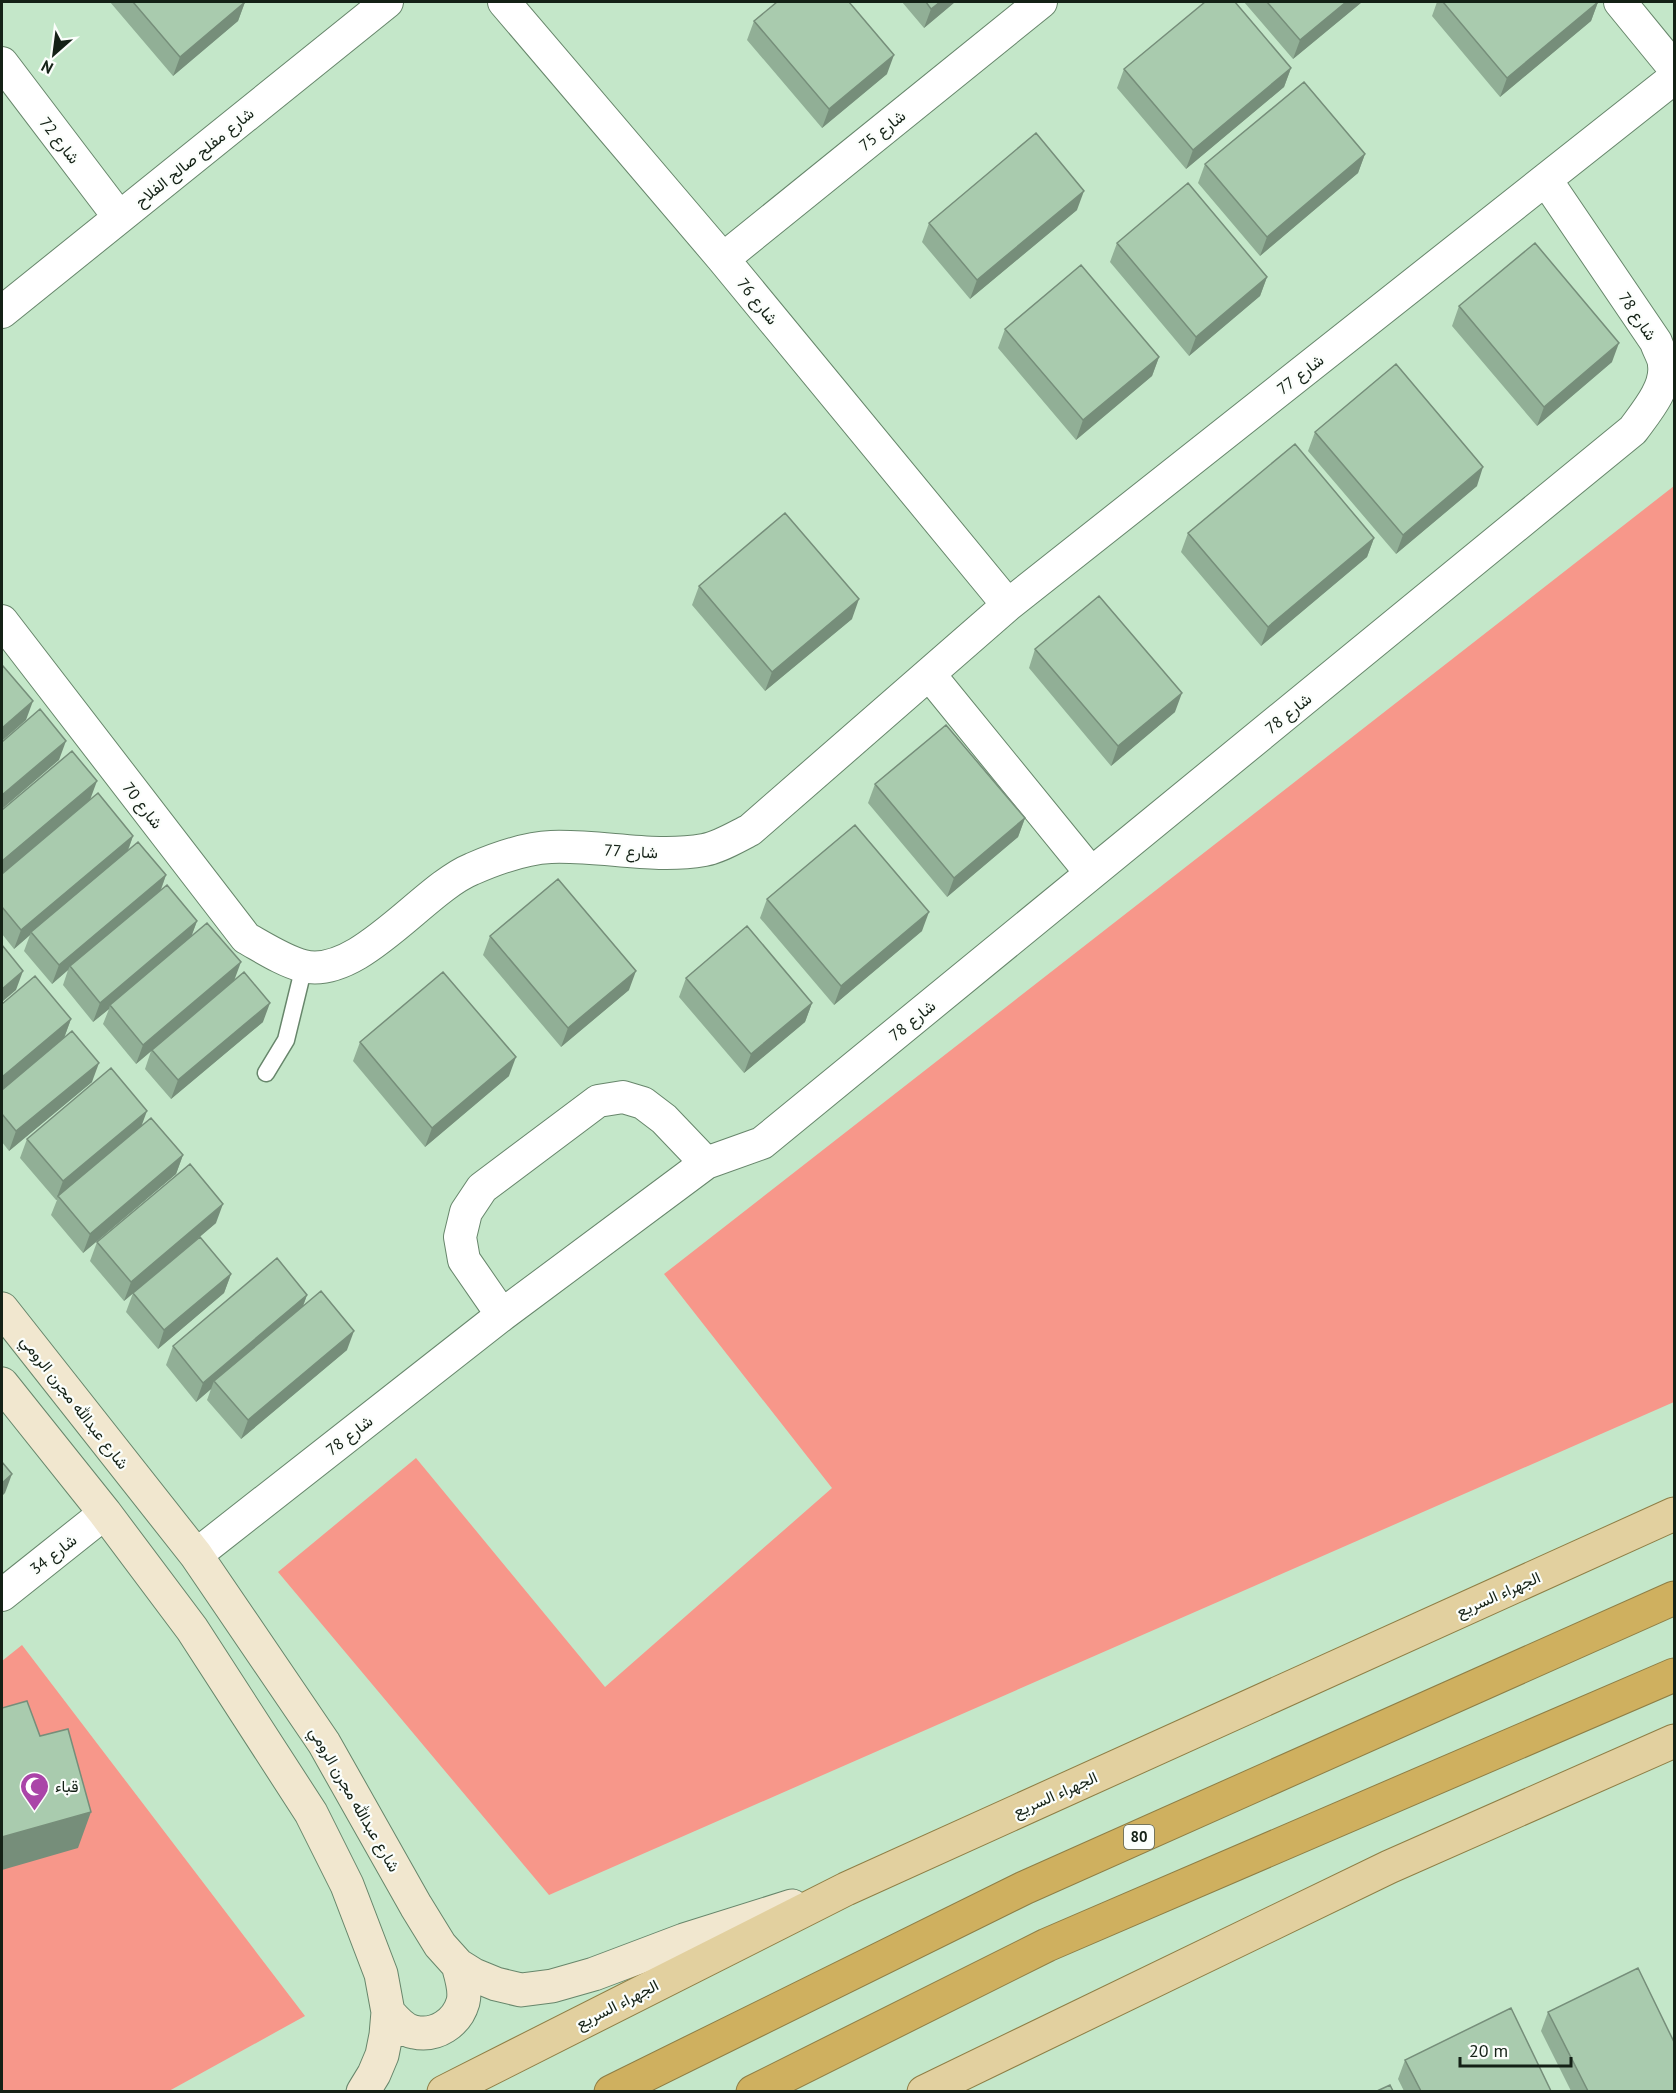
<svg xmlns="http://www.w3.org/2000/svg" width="1676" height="2093" viewBox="0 0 1676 2093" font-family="'PT Sans',Vazirmatn,sans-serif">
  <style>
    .green { fill: #f7978a }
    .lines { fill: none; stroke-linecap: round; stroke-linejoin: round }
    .lane-casing { stroke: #67866b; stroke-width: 19 }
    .street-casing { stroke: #67866b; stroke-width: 34 }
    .secondary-casing { stroke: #67866b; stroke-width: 35 }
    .primary-casing { stroke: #8e7e45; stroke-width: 35 }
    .highway-casing { stroke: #8e7e45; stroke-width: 35 }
    .lane { stroke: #fff; stroke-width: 16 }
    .street { stroke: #fff; stroke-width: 32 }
    .secondary { stroke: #f1e7cf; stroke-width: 33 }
    .primary { stroke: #e2d09f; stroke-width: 33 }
    .highway { stroke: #cfb05f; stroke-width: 33 }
    .wall { fill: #91af96 }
    .shaded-wall { fill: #768e7a }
    .building { fill: #a9cbae; stroke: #768e7a; stroke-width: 1.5 }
    .labels { text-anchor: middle; stroke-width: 4.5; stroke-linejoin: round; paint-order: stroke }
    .shield { fill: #fbfefb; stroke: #59635b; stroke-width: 1.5 }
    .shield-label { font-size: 15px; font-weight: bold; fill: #142116 }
    .street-label { font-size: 16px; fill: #142116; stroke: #fbfefb }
    .poi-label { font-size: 16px; fill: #142116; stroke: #fbfefb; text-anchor: start }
  </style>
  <rect width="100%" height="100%" fill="#c4e7c9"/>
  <path class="green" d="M1674,486V1402L549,1895L278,1572L416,1458L605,1687L832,1488L664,1274Z
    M22,1645L305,2016L169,2091L2,2092V1661Z"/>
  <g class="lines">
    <defs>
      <path id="lane" d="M266,1073L286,1040L304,966"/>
      <path id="street" d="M504,2L723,259L1008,605
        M1620,2L1674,68
        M2,63L119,217
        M723,259L1041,2
        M2,312L387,2
        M2,621L246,938C264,948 284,961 303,966C359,980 423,889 472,869C495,859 525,848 551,847C602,845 654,859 704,850C720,847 736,837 750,830L1008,605L1674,78
        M929,674L1091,873
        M502,1315L464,1260L460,1237L466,1212L482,1188L598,1101L623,1097L643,1103L664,1119L706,1163
        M196,1555L502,1315L706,1163L762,1143L1633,430C1646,412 1667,388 1664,365C1664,358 1658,349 1656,342L1546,180
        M2,1595L105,1513"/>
      <path id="secondary" d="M2,1309L196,1555L324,1743L416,1906L440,1945L458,1965L474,1975L496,1984L521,1990L552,1986L594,1974L684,1940L792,1906
        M2,1384L105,1513L192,1629L311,1813L347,1885L381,1974L388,2012L386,2035L382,2055L374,2074L363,2092
        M388,2012C395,2020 403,2030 414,2032C436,2037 457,2023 463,2002C466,1990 461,1976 458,1965"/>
      <path id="primary" d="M444,2092L846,1889L1674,1514
        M924,2092L1389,1867L1674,1741"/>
      <path id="highway" d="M611,2092L1024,1888L1674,1598
        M753,2092L1047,1945L1674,1675"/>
    </defs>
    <use href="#lane" class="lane-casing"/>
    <use href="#street" class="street-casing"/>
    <use href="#secondary" class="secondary-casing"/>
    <use href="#primary" class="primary-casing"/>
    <use href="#highway" class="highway-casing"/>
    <use href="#lane" class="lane"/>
    <use href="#street" class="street"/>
    <use href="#secondary" class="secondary"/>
    <use href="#primary" class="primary"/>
    <use href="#highway" class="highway"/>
  </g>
  <path class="wall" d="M110,2H245L238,21L173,76Z
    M902,2H955L924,28Z
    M1244,2H1362L1293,59Z
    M1437,2H1598L1591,21L1500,97L1432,16Z
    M754,21L887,74L822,128L747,40Z
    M1291,68L1284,87L1186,169L1117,88L1124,69Z
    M1365,154L1358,173L1260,256L1198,183L1205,164Z
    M1077,210L970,299L922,242L929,223Z
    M1117,243L1267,277L1260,296L1189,356L1110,262Z
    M1459,306L1612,362L1537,426L1452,326Z
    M1005,329L1159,357L1152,376L1076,440L998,348Z
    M1315,432L1477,486L1396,554L1308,451Z
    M1188,533L1374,538L1367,557L1261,646L1181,552Z
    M699,586L852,619L765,691L692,605Z
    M1035,649L1175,712L1111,766L1029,668Z
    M875,784L1025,818L1018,837L947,897L868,803Z
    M90,800L133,836L128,851L166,875L161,890L197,921L191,937L234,981L263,1022L171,1099L145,1069L151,1051L136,1064L103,1024L109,1009L93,1022L63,985L68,970L52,984L24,951L30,935L14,949L2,934V810Z
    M767,899L922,931L834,1005L760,918Z
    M490,936L629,990L561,1047L483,955Z
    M686,978L812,1003L805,1022L744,1073L679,997Z
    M2,1004L71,1019L64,1038L92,1082L9,1151L2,1142Z
    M360,1042L509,1076L425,1147L353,1061Z
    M142,1126L183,1155L176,1174L83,1253L51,1215L57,1200H56L20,1158L27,1139Z
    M216,1223L124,1301L90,1261L97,1242Z
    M231,1274L224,1293L158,1349L126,1312L133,1293Z
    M307,1295L303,1306L347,1350L241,1439L207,1400L211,1389L196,1402L166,1365L173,1346Z
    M1548,2012L1674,2091H1571L1541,2031Z
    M1405,2060L1551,2091H1404L1398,2079Z"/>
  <path class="shaded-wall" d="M245,2L238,21L173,76L180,57Z
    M940,2H955L924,28L931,9Z
    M1346,2H1362L1293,59L1300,40Z
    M1598,2L1591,21L1500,97L1507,78Z
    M894,55L887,74L822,128L829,109Z
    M1291,68L1284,87L1186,169L1193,150Z
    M1365,154L1358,173L1260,256L1267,237Z
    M1084,191L1077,210L970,299L977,280Z
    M1267,277L1260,296L1189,356L1196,337Z
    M1619,343L1612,362L1537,426L1544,407Z
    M1159,357L1152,376L1076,440L1083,420Z
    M1483,467L1477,486L1396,554L1403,535Z
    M1374,538L1367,557L1261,646L1268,627Z
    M859,599L852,619L765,691L772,672Z
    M1182,693L1175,712L1111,766L1118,746Z
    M33,701L26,720L2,741V728Z
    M66,741L59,760L2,809V795Z
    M97,781L90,800L2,874V861Z
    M1025,818L1018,837L947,897L954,878Z
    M133,836L126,855L31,932L30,935L14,949L21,930Z
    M166,875L159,894L70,966L68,970L52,984L59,965Z
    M929,912L922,931L834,1005L841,986Z
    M197,921L190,940L110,1005L109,1009L93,1022L100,1003Z
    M241,962L234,981L136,1064L143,1045Z
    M23,971L16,990L2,1002V989Z
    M636,971L629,990L561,1047L568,1028Z
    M270,1003L263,1022L171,1099L178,1080Z
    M812,1003L805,1022L744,1073L751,1054Z
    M71,1019L64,1038L2,1090V1077Z
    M516,1057L509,1076L425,1147L432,1128Z
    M99,1063L92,1082L9,1151L16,1131Z
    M147,1111L140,1130L58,1196L56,1200L63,1181Z
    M183,1155L176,1174L83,1253L90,1234Z
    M223,1204L216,1223L124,1301L131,1282Z
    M231,1274L224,1293L158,1349L164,1330Z
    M307,1295L300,1314L214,1381L211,1389L196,1402L203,1383Z
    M354,1331L347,1350L241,1439L248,1420Z
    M12,1474L5,1493L2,1496V1483Z
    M91,1812L78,1848L2,1870V1837Z"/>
  <path class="building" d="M133,2H245L180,57Z
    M777,2H849L894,55L829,109L754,21Z
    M926,2H940L931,9Z
    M1205,2H1235L1291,68L1193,150L1124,69Z
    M1267,2H1346L1300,40Z
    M1443,2H1598L1507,78Z
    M1304,82L1365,154L1267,237L1205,164Z
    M1036,133L1084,191L977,280L929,223Z
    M1188,183L1267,277L1196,337L1117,243Z
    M1535,243L1619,343L1544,407L1459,306Z
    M1081,265L1159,357L1083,420L1005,329Z
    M1396,364L1483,467L1403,535L1315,432Z
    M1295,444L1374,538L1268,627L1188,533Z
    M785,513L859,599L772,672L699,586Z
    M1099,596L1182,693L1118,746L1035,649Z
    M3,666L33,701L2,728V668Z
    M40,709L66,741L2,795V742Z
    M946,725L1025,818L954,878L875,784Z
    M72,751L97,781L2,861V810Z
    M98,793L133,836L21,930L2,907V874Z
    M855,825L929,912L841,986L767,899Z
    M138,842L166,875L59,965L31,932Z
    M558,879L636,971L568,1028L490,936Z
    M167,885L197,921L100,1003L70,966Z
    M207,923L241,962L143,1045L110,1005Z
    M747,926L812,1003L751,1054L686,978Z
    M2,945L23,971L2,989Z
    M244,972L270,1003L178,1080L152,1050Z
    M443,972L516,1057L432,1128L360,1042Z
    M35,976L71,1019L2,1077V1004Z
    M72,1031L99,1063L16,1131L2,1114V1090Z
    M111,1068L147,1111L63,1181L27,1139Z
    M151,1118L183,1155L90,1234L58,1196Z
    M190,1164L223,1204L131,1282L97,1242Z
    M200,1237L231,1274L164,1330L133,1293Z
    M277,1258L307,1295L203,1383L173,1346Z
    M321,1291L354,1331L248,1420L214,1381Z
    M2,1462L12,1474L2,1483Z
    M27,1701L40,1736L68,1729L91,1812L2,1837V1708Z
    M1638,1968L1674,2042V2091H1588L1548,2012Z
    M1511,2008L1551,2091H1421L1405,2060Z
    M1390,2085L1393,2091H1377Z"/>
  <defs>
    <symbol id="mosque-pin" viewBox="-11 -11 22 30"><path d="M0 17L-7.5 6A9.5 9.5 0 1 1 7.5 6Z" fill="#aa44a8" stroke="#fbfefb"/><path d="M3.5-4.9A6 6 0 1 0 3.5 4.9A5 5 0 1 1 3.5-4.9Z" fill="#fff"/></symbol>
  </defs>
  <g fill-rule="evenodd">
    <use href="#mosque-pin" x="18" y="1770" width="33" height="45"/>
  </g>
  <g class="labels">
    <rect class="shield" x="1124" y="1825" width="30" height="24" rx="4.5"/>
    <g class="shield-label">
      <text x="1139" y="1842">80</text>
    </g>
    <g class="street-label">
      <text transform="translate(882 130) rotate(-39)" y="6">شارع 75</text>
      <text transform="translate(60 140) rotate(52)" y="6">شارع 72</text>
      <text transform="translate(194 157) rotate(-39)" y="6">شارع مفلح صالح الفلاح</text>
      <text transform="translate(758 301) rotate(51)" y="6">شارع 76</text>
      <text transform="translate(1638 316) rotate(56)" y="6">شارع 78</text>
      <text transform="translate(1300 374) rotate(-38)" y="6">شارع 77</text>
      <text transform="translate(1288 713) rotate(-39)" y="6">شارع 78</text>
      <text transform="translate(143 805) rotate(52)" y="6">شارع 70</text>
      <text transform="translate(631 851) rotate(3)" y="6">شارع 77</text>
      <text transform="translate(912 1020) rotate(-39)" y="6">شارع 78</text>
      <text transform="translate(75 1402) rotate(52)" y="6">شارع عبدالله مجرن الرومي</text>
      <text transform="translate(349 1435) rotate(-38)" y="6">شارع 78</text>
      <text transform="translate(53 1554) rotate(-38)" y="6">شارع 34</text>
      <text transform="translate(1498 1594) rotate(-24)" y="6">الجهراء السريع</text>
      <text transform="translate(1055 1794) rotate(-24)" y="6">الجهراء السريع</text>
      <text transform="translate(355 1799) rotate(60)" y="6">شارع عبدالله مجرن الرومي</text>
      <text transform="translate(617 2004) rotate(-27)" y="6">الجهراء السريع</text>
    </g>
    <g class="poi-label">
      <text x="55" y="1792">قباء</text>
    </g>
  </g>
  <rect width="1676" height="2093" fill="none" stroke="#142116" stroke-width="6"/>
  <g transform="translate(54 54) rotate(208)" stroke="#fbfefb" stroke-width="4.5" paint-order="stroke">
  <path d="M0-4.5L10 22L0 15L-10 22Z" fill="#142116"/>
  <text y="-9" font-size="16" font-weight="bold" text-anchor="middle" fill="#142116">N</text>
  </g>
  <path d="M1460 2057v9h111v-9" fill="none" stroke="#142116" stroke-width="3"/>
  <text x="1469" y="2057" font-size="18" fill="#142116" stroke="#fbfefb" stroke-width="4.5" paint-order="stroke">20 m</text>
</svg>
